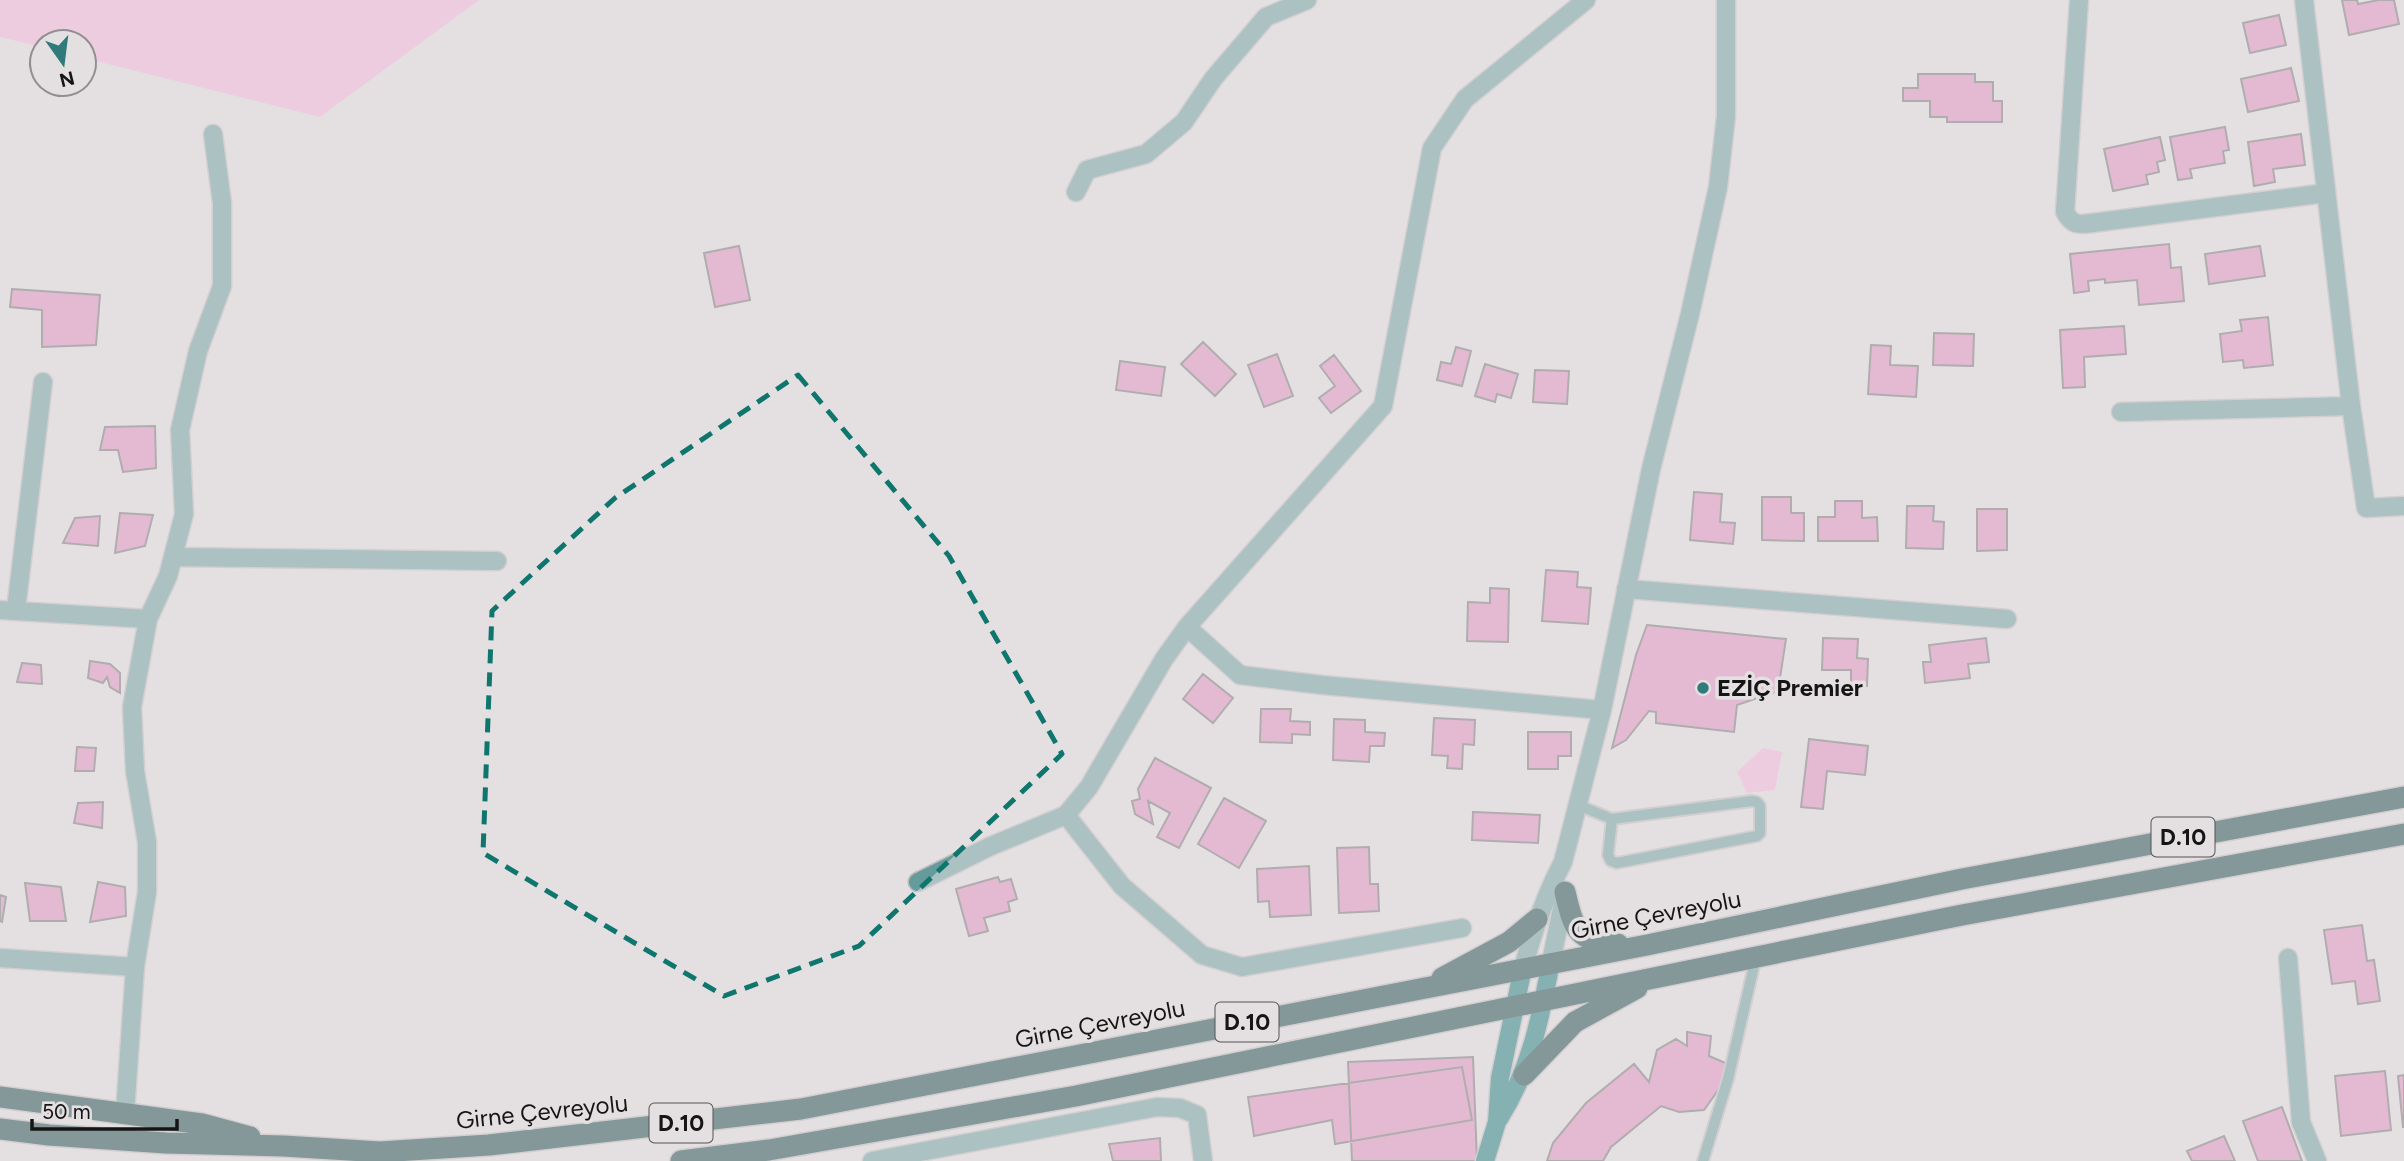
<svg xmlns="http://www.w3.org/2000/svg" width="2404" height="1161" viewBox="0 0 2404 1161" font-family="Figtree,sans-serif">
  <style>
    .green { fill: #fab3db }
    .building { fill: #e58dc0; stroke: #726f71; stroke-width: 2 }
    .lines { fill: none; stroke-linecap: round; stroke-linejoin: round }
    .lane-casing { stroke: #bfbbbd; stroke-width: 14 }
    .street-casing { stroke: #bfbbbd; stroke-width: 21 }
    .secondary-casing { stroke: #bfbbbd; stroke-width: 21 }
    .highway-casing { stroke: #bfbbbd; stroke-width: 24 }
    .lane { stroke: #669b9c; stroke-width: 10 }
    .street { stroke: #669b9c; stroke-width: 18 }
    .secondary { stroke: #14787b; stroke-width: 18 }
    .highway { stroke: #104041; stroke-width: 21 }
    .marked { fill: none; stroke: #0f766e; stroke-width: 5; stroke-dasharray: 14 9; stroke-linejoin: round }
    .poi-dot { fill: #307a7c; stroke: #e4e0e2; stroke-width: 2.5 }
    .labels { text-anchor: middle; stroke-width: 7; stroke-linejoin: round; paint-order: stroke }
    .shield { fill: #e4e0e2; stroke: #545252; stroke-width: 2 }
    .shield-label { font-size: 23px; font-weight: bold; fill: #161515 }
    .poi-label { font-size: 24px; font-weight: bold; fill: #161515; stroke: #e4e0e2; text-anchor: start }
    .street-label { font-size: 24px; fill: #161515; stroke: #e4e0e2 }
  </style>
  <rect width="100%" height="100%" fill="#e4e0e2"/>
  <path class="green" d="M0,0H479L320,117L84,58V42H42V47L0,37Z
    M1763,748L1782,752L1775,790L1747,793L1737,772Z"/>
  <path class="building" d="M2342,0H2357L2358,4L2379,0H2394L2399,24L2349,35Z
    M2279,15L2286,45L2250,53L2243,23Z
    M2291,68L2299,101L2248,112L2241,79Z
    M1918,74H1975V82H1993V101H2002V122H1947V117H1930V101H1903V88H1918Z
    M2225,127L2229,150L2223,151L2225,163L2190,169L2192,178L2178,180L2170,137Z
    M2301,134L2305,165L2273,169L2275,182L2254,186L2248,142Z
    M2160,137L2165,160L2157,162L2159,172L2146,175L2148,184L2113,191L2104,149Z
    M2169,244L2171,268L2181,267L2184,301L2139,305L2137,280L2105,283V279L2088,281L2089,291L2074,293L2070,254Z
    M739,246L750,300L715,307L704,253Z
    M2260,246L2265,276L2209,284L2205,254Z
    M12,289L100,295L96,345L42,347V310L10,307Z
    M2268,317L2273,365L2244,368L2243,360L2223,362L2220,334L2242,331L2240,320Z
    M2124,326L2126,354L2084,357L2085,387L2063,388L2060,330Z
    M1934,333L1974,334L1973,366L1933,365Z
    M1203,342L1236,374L1215,396L1181,364Z
    M1871,345L1891,346L1890,365L1918,366L1916,397L1868,394Z
    M1456,347L1471,351L1462,386L1437,380L1441,362L1451,364Z
    M1277,354L1293,396L1264,407L1248,365Z
    M1334,355L1361,391L1331,413L1319,398L1335,386L1320,366Z
    M1120,361L1165,367L1161,396L1116,390Z
    M1485,364L1518,374L1511,398L1497,394L1495,402L1475,396Z
    M1535,370L1569,371L1567,404L1533,402Z
    M155,426L156,468L123,472L118,450H100L105,427Z
    M1694,492L1722,494L1720,522L1735,523L1733,544L1690,540Z
    M1762,497H1791V513H1804V541L1762,540Z
    M1835,501H1862V518L1877,517L1878,541H1818V517H1835Z
    M1907,506H1934L1933,521L1944,522L1943,549L1906,548Z
    M1977,509H2007V550L1977,551Z
    M120,513L153,515L145,546L115,553Z
    M100,516L98,546L63,543L75,518Z
    M1546,570L1578,572L1577,587L1591,588L1588,624L1542,621Z
    M1490,588L1509,589L1508,642L1467,641L1468,602L1490,603Z
    M1647,625L1786,639L1778,691L1737,705L1734,732L1656,723V712L1649,711L1626,740L1612,748L1636,655Z
    M1823,638L1858,639L1857,658L1868,659L1867,686L1851,685V670H1822Z
    M1986,638L1989,662L1968,664L1970,678L1925,683L1923,662H1931L1929,645Z
    M90,661L110,664L120,673V693L110,687L107,677L103,683L88,678Z
    M22,663L41,665L42,684L17,682Z
    M1203,674L1233,698L1213,723L1183,699Z
    M1261,709H1291L1290,721L1310,722V735L1292,734V743L1260,742Z
    M1434,718L1475,720L1474,745L1463,744L1462,769L1447,768L1448,756L1432,755Z
    M1334,719L1365,720V732L1385,733L1384,746H1370L1369,762L1333,760Z
    M1528,732H1571V756H1558V769H1528Z
    M1809,739L1868,746L1865,775L1827,771L1823,809L1801,807Z
    M77,747L96,748L94,771H75Z
    M1155,758L1211,788L1179,848L1157,837L1170,813L1148,801L1153,824L1135,814L1132,801L1140,799L1138,789Z
    M1224,798L1266,821L1239,868L1198,844Z
    M103,802L102,828L74,823L78,803Z
    M1473,812L1540,815L1538,843L1472,840Z
    M1369,847L1370,884H1378L1379,911L1339,913L1337,848Z
    M1309,866L1311,915L1270,917L1269,901L1258,902L1257,869Z
    M998,877L1000,882L1011,879L1017,899L1008,902L1010,911L984,918L988,931L969,936L956,889Z
    M98,882L125,887L126,916L90,922Z
    M25,883L61,887L66,921H30Z
    M0,895L6,897L2,922L0,921Z
    M2362,925L2367,961L2374,960L2380,1001L2358,1004L2355,981L2332,984L2324,930Z
    M1687,1032L1711,1036L1709,1056L1728,1064L1721,1086L1704,1110L1679,1112L1661,1106L1611,1147L1603,1161H1547L1553,1143L1586,1103L1634,1064L1649,1082L1657,1050L1676,1039L1687,1046Z
    M1473,1057L1477,1161H1352L1348,1062Z
    M1462,1067L1472,1120L1335,1144L1332,1120L1254,1136L1248,1097Z
    M2385,1071L2391,1130L2341,1136L2335,1076Z
    M2404,1075V1127H2403L2398,1076Z
    M2282,1107L2302,1161H2258L2243,1121Z
    M2224,1136L2235,1161H2192L2187,1151Z
    M1160,1138L1161,1161H1113L1109,1144Z"/>
  <g class="lines">
    <defs>
      <path id="lane" d="M1578,805L1612,819L1752,801L1757,802L1760,806V833L1757,836L1617,863L1611,861L1608,855L1612,819
        M1703,1161L1728,1079L1756,957"/>
      <path id="street" d="M2079,0L2065,212C2072,225 2078,225 2092,223L2326,193
        M2304,0L2351,406L2366,508L2404,506
        M1076,192L1087,170L1146,154L1184,122L1213,79L1266,17L1307,0
        M2121,412L2351,406
        M173,557L497,561
        M1626,589L2007,619
        M0,610L148,619
        M16,610L43,382
        M1187,627L1240,675L1322,685L1602,710
        M1066,815L1122,886L1202,955L1242,967L1462,928
        M918,882L991,846L1066,815L1089,787L1164,659L1187,627L1383,406L1432,148L1465,99L1586,0
        M0,958L135,967
        M2288,958L2301,1122L2317,1161
        M1551,962L1565,894
        M1523,968C1533,931 1545,896 1563,862L1602,710L1651,469L1690,314L1718,187L1726,116V0
        M125,1113L135,967L147,892V842L135,771L132,707L148,619L168,576L184,514L180,430L198,351L222,286V203L213,134
        M872,1161L1157,1107L1180,1108L1197,1115L1203,1161"/>
      <path id="secondary" d="M1499,1119C1531,1068 1540,1020 1551,962
        M1485,1161L1497,1122L1500,1078L1523,968"/>
      <path id="highway" d="M1565,892C1574,929 1576,942 1618,944
        M1442,978L1509,942L1537,919
        M1524,1075L1575,1022L1637,988
        M0,1097L202,1124L250,1137
        M0,1129L49,1135L166,1143L284,1146L380,1152L489,1145L801,1109L1647,945L1962,879L2404,797
        M681,1161L769,1150L1076,1096L1962,915L2404,834"/>
    </defs>
    <use href="#lane" class="lane-casing"/>
    <use href="#street" class="street-casing"/>
    <use href="#secondary" class="secondary-casing"/>
    <use href="#highway" class="highway-casing"/>
    <use href="#lane" class="lane"/>
    <use href="#street" class="street"/>
    <use href="#secondary" class="secondary"/>
    <use href="#highway" class="highway"/>
  </g>
  <path d="M0 0H2404V1161H0ZM798,375L949,556L1062,754L859,946L724,996L483,853L492,611L615,498Z" fill="#e4e0e2" fill-opacity=".55" fill-rule="evenodd"/>
  <path class="marked" d="M798,375L949,556L1062,754L859,946L724,996L483,853L492,611L615,498Z"/>
  <circle class="poi-dot" cx="1703" cy="688" r="7"/>
  <g class="labels">
    <g class="shield">
      <rect x="2151.5" y="817.5" width="63" height="39" rx="5"/>
      <rect x="1215.5" y="1002.5" width="63" height="39" rx="5"/>
      <rect x="649.5" y="1103.5" width="63" height="39" rx="5"/>
    </g>
    <g class="shield-label">
      <text x="2183" y="845">D.10</text>
      <text x="1247" y="1030">D.10</text>
      <text x="681" y="1131">D.10</text>
    </g>
    <g class="poi-label">
      <text x="1717" y="696">EZİÇ Premier</text>
    </g>
    <g class="street-label">
      <text transform="translate(1656 915) rotate(-11)" y="8">Girne Çevreyolu</text>
      <text transform="translate(1100 1024) rotate(-11)" y="8">Girne Çevreyolu</text>
      <text transform="translate(542 1112) rotate(-6)" y="8">Girne Çevreyolu</text>
    </g>
  </g>
  <g transform="translate(63 63) rotate(166)"><circle r="33" fill="#e4e0e2" stroke="#928f90" stroke-width="2"/>
  <path d="M0-5L12 26L0 18L-12 26Z" fill="#307a7c"/>
  <text y="-10" font-size="19" font-weight="bold" text-anchor="middle" fill="#161515">N</text>
  </g>
  <path d="M32 1119v10h145v-10" fill="none" stroke="#161515" stroke-width="3.5"/>
  <text x="42" y="1119" font-size="21" fill="#161515" stroke="#e4e0e2" stroke-width="5" paint-order="stroke">50 m</text>
</svg>
